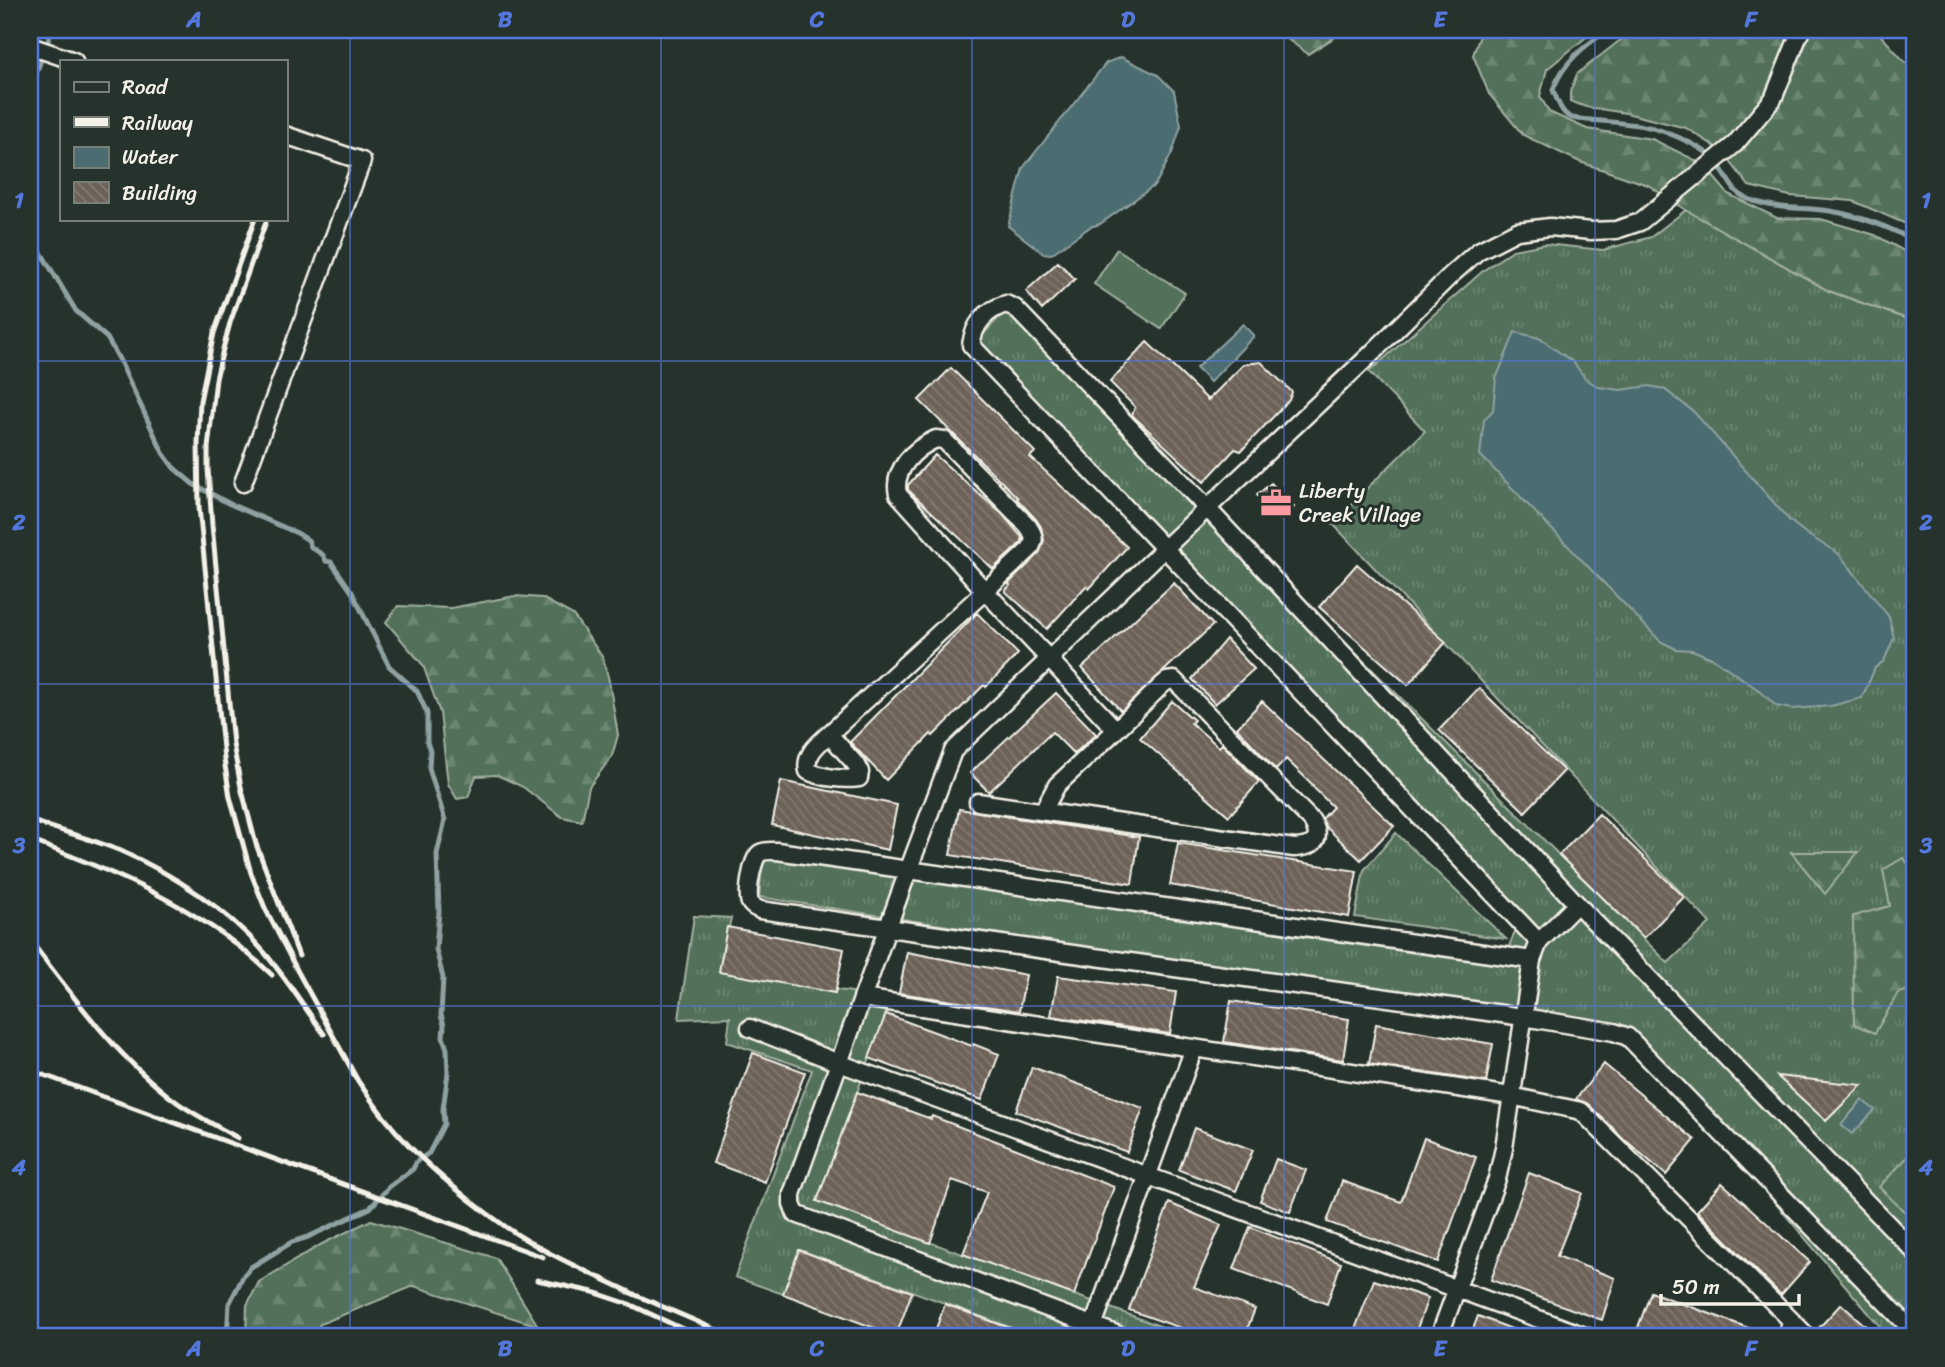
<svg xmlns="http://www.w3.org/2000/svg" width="1945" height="1367" viewBox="0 0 1945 1367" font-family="Sriracha,sans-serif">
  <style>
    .grass { fill: url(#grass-tufts); stroke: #a3b1a1; stroke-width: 2 }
    .forest { fill: url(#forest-firs); stroke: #a3b1a1; stroke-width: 2 }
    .pitch { fill: #52715a; stroke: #a3b1a1; stroke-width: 2 }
    .water { fill: #4b6d72; stroke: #8fa2a1; stroke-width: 2 }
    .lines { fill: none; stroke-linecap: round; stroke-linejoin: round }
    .stream { stroke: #8fa2a1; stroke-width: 5 }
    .building { fill: url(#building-back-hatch); stroke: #f4f1e8; stroke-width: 2 }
    .minor-casing { stroke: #f4f1e8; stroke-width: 21 }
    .minor { stroke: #26332d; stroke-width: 16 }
    .rail { stroke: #f4f1e8; stroke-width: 5 }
    .grid { fill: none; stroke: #5377dc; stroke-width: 2; stroke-opacity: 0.55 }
    .labels { text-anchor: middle; stroke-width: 6; stroke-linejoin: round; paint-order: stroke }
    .poi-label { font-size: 21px; fill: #f4f1e8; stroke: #26332d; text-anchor: start }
    .neatline { fill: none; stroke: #5377dc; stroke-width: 2.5 }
    .grid-label { font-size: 23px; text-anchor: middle; font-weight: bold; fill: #5377dc }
  </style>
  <defs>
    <pattern id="grass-tufts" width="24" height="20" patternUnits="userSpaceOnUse" patternTransform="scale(1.75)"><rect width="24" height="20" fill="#52715a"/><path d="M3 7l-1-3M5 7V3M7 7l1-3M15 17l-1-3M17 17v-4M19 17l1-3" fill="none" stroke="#6c8672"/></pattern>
    <pattern id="forest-firs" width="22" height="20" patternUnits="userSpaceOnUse" patternTransform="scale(1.75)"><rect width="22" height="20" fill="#52715a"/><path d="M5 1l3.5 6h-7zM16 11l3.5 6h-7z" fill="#6c8672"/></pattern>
    <pattern id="building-back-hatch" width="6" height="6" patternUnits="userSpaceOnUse" patternTransform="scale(1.75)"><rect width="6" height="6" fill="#6d6259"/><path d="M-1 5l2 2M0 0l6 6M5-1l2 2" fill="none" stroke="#827971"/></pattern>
  </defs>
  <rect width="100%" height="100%" fill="#26332d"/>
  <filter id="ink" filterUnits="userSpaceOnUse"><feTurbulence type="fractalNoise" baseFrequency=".0143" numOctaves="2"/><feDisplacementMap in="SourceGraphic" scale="14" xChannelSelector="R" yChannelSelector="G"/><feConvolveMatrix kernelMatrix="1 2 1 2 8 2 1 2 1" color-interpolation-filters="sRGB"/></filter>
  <g filter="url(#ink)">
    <path class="grass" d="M1686,210L1829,291L1910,320L1915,324V454L1908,474L1915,485V1337H1889L1629,1031L759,897L763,857L1503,960L1522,916L975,343L1008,308L1668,963L1710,923L1332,523L1425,431L1369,372L1484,270L1513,250L1545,244L1603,250L1651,237Z
      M1396,833L1506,939L1355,917L1364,870Z
      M694,916L731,918L719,972L898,999L886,1014L817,1201L1190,1337H1037L800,1250L783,1294L735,1277L812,1070L727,1042L730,1017L679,1019Z"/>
    <path class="forest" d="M1275,30H1346L1308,54Z
      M1482,30H1595L1547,69L1540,96L1549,112L1587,129L1652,139L1703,164L1728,194L1777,218L1821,219L1875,235L1915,257V324L1910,320L1829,291L1686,210L1648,185L1580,162L1523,135L1489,94L1473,55Z
      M1639,30H1876L1903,60L1915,70V228L1853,201L1790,196L1749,186L1722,151L1686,128L1626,113L1586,107L1570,101V92L1577,74L1619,41Z
      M515,596L542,598L573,615L603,658L609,681L618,735L612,756L589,787L582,821L562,817L523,787L497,775L476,776L468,797L457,799L448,784L440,713L423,665L386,622L398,606L451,608Z
      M1791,852H1858L1825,894Z
      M1903,858L1915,871V989L1898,993L1875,1033L1854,1024L1853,916L1890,906L1883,870Z
      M371,1220L496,1258L538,1326L414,1286L320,1324L313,1337H246L247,1305L259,1282L322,1244Z"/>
    <path class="pitch" d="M1117,249L1185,293L1161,329L1094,284Z
      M1915,1149V1222L1879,1187Z"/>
    <path class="water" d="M1121,57L1158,75L1174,91L1181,126L1172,153L1155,185L1100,224L1090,227L1051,254L1043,253L1008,226L1023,168L1106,63Z
      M1243,324L1254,336L1210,382L1196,368Z
      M1515,332L1539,338L1573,362L1586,379L1599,387L1620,390L1649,386L1664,389L1694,412L1789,520L1808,535L1839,554L1889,617L1894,638L1884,661L1875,668L1862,698L1831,706L1792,709L1776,706L1760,691L1714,659L1692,650L1676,649L1660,641L1480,455L1484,420L1493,410L1496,379Z
      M1862,1100L1875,1110L1852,1134L1841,1125Z"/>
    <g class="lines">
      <path class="stream" d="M1608,30C1584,46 1563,62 1553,90C1557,99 1561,113 1570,117C1575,120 1585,119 1591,120C1616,123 1642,123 1665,132C1679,137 1701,147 1712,157C1725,169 1729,191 1746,198C1773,210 1802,207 1830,211C1855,215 1896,228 1915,243
        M30,90L52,30
        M30,234L76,311L107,338L118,357L163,453L174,468L193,484L230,504L297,533L308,540L311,547L323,555L326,561L331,562L352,592L389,666L417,691L427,713V742L430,751L429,768L445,820L437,854L439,911L436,949L443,978L441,1015L444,1025L443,1037L447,1049L448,1073L443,1109L444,1124L429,1153L417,1161L413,1169L389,1187L370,1208L308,1237L292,1242L251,1267L244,1275L229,1304L227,1337"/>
    </g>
    <path class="building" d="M1058,262L1075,279L1042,310L1026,291Z
      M1147,342L1208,400L1244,364L1261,362L1292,392L1289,400L1241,451L1235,449L1204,482L1132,415L1135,407L1110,382Z
      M951,368L1035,452L1030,457L1127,547L1089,589L1086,586L1047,629L1005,591L1010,585L1008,584L1039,554L1044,540L1041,527L1036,519L1017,499L1018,498L919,400Z
      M935,455L1002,514L1022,537V542L993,569L908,490V485Z
      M1271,483L1294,507L1281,520L1257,495Z
      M1357,564L1446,642L1408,685L1319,607Z
      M1174,583L1213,625L1121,711L1082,668Z
      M977,613L1018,654L986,687L984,685L933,736L931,734L886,780L850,742Z
      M1226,639L1254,669L1215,704L1192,679Z
      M1479,688L1564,771L1525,812L1439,730Z
      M1056,693L1096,734L1074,754L1052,732L989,792L970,773Z
      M1172,701L1194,720L1191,723L1219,747L1222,744L1259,782L1229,816L1140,738Z
      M1262,701L1394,826L1361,860L1326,827L1322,819L1333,807L1312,786L1313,785L1286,759L1276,770L1237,728Z
      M781,781L897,805L888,850L772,825Z
      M959,809L1139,837L1132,884L950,855Z
      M1599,814L1684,897L1644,938L1559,855Z
      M1178,843L1357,871L1349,917L1170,885Z
      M727,927L844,949L835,993L719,972Z
      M907,952L1026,975L1019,1011L899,993Z
      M1058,976L1176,992L1170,1034L1051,1016Z
      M1231,1001L1349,1019L1343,1060L1224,1042Z
      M886,1014L972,1046L973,1044L999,1054L982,1100L869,1058Z
      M1376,1024L1493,1044L1486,1082L1369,1064Z
      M753,1053L805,1072L765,1182L713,1163Z
      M1604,1064L1695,1140L1666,1175L1624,1139L1588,1104L1576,1099Z
      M1032,1067L1143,1108L1127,1152L1016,1111Z
      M1777,1076L1862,1085L1826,1121Z
      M857,1092L931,1119L932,1116L1114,1187L1074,1295L963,1254L987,1192L952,1180L930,1243L817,1201Z
      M1194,1128L1253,1150L1236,1191L1179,1170Z
      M1424,1138L1476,1157L1438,1262L1327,1222L1342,1181L1401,1202Z
      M1276,1159L1306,1170L1290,1212L1260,1201Z
      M1529,1173L1582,1193L1557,1256L1615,1278L1602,1320L1491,1280Z
      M1722,1183L1810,1262L1781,1295L1697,1211Z
      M1169,1203L1221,1225L1194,1287L1255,1309L1244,1337H1206L1129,1310Z
      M1250,1227L1341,1263L1327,1304L1234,1269Z
      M799,1250L912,1292L896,1336L783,1294Z
      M1374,1280L1428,1298L1414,1337H1352Z
      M1651,1292L1770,1336L1769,1337H1648L1636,1333Z
      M945,1304L1031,1336V1337H933Z
      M1841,1304L1878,1337H1818L1816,1331Z
      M1478,1316L1530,1336V1337H1470Z"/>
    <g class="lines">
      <defs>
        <path id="minor" d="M30,46L74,61
          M936,439L944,440L1028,526C1034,535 1036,539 1030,549L985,591L898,494C892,470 915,448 936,439Z
          M243,483L362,161L285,135
          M829,734L858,767L860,772L859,778C844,780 822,778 808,771C804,755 818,744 829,734L985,591L1116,730L1161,686L1167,681L1174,680L1312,821C1323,840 1314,847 1294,848L978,802
          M1043,811L1057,785L1116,730
          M1577,904L1915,1252
          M1532,960L777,851C771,851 765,850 760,853C752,858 748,889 749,898C749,905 754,907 760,910L1523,1017L1614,1032L1628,1037L1915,1333
          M862,998L1511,1096L1581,1111L1792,1321
          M750,1028L839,1063L792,1194V1204L796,1214L1124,1337
          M1093,1326L1194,1048
          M1439,1337L1497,1179L1504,1148L1532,960L1539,942L1577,904L1207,508L1015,308L1006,304C986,310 974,324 971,345L1539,942
          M1588,1337L839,1063L908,871L953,751L1164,549L1369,356L1451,275L1478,251L1517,231L1550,227L1591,231L1616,230L1640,222L1735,144L1773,99L1801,30
          M1786,1337L1792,1321L1808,1337"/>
      </defs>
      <use href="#minor" class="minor-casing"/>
      <use href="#minor" class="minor"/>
      <path class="rail" d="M255,219L214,333L200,401L198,443L199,507L224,759L230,797L251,873L265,908L298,972L358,1081
        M267,219L230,323L223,349L216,379L208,448V469L212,525L233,744L241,787L256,844L299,956
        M30,820C60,831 92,839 121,851C173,874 227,909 264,952C286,978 304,1007 324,1034
        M30,840C120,874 202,908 272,975
        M30,940C74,998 118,1059 178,1103C197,1116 218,1127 238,1138
        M30,1070L543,1257
        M353,1074C363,1088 373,1103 384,1117C418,1160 462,1196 506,1227C545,1254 591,1273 634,1294
        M537,1280L593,1292L629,1304L700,1337
        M624,1290L733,1337"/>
    </g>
  </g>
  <path class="grid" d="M350,30V1337M661,30V1337M972,30V1337M1284,30V1337M1595,30V1337M30,361H1915M30,684H1915M30,1006H1915"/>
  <defs>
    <symbol id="office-bare" viewBox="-9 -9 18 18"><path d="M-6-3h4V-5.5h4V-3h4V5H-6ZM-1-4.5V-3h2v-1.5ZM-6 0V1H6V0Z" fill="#ff9aa2" stroke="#26332d" stroke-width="2.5" paint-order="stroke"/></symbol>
  </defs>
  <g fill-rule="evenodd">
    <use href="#office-bare" x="1254" y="481" width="44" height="44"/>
  </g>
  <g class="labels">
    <g class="poi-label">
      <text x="1299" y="498">Liberty<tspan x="1299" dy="24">Creek Village</tspan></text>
    </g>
  </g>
  <rect width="1945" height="1367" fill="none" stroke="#26332d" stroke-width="77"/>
  <rect x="60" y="60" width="228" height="161" fill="#26332d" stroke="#787f78" stroke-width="2"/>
  <rect x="74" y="82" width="35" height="10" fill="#26332d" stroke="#787f78" stroke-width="2"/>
  <text x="122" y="94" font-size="21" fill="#f4f1e8">Road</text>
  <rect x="74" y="117" width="35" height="10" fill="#f4f1e8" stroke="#787f78" stroke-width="2"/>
  <text x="122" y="130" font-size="21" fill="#f4f1e8">Railway</text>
  <rect x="74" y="147" width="35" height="21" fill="#4b6d72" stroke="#787f78" stroke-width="2"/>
  <text x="122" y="164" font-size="21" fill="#f4f1e8">Water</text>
  <rect x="74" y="182" width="35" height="21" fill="url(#building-back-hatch)" stroke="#787f78" stroke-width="2"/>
  <text x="122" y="200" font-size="21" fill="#f4f1e8">Building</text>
  <path d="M1661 1294v10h138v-10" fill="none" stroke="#f4f1e8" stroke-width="3.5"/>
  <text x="1672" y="1294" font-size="21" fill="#f4f1e8" stroke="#26332d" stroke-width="5" paint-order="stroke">50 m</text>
  <rect x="38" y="38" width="1868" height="1290" class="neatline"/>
  <g class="grid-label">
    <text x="194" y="27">A</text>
    <text x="505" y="27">B</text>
    <text x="817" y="27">C</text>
    <text x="1128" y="27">D</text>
    <text x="1440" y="27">E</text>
    <text x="1751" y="27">F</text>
    <text x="19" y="208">1</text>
    <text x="1926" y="208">1</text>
    <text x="19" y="530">2</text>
    <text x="1926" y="530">2</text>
    <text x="19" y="853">3</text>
    <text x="1926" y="853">3</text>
    <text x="19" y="1175">4</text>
    <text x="1926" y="1175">4</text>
    <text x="194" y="1356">A</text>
    <text x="505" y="1356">B</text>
    <text x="817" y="1356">C</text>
    <text x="1128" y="1356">D</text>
    <text x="1440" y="1356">E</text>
    <text x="1751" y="1356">F</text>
  </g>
</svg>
